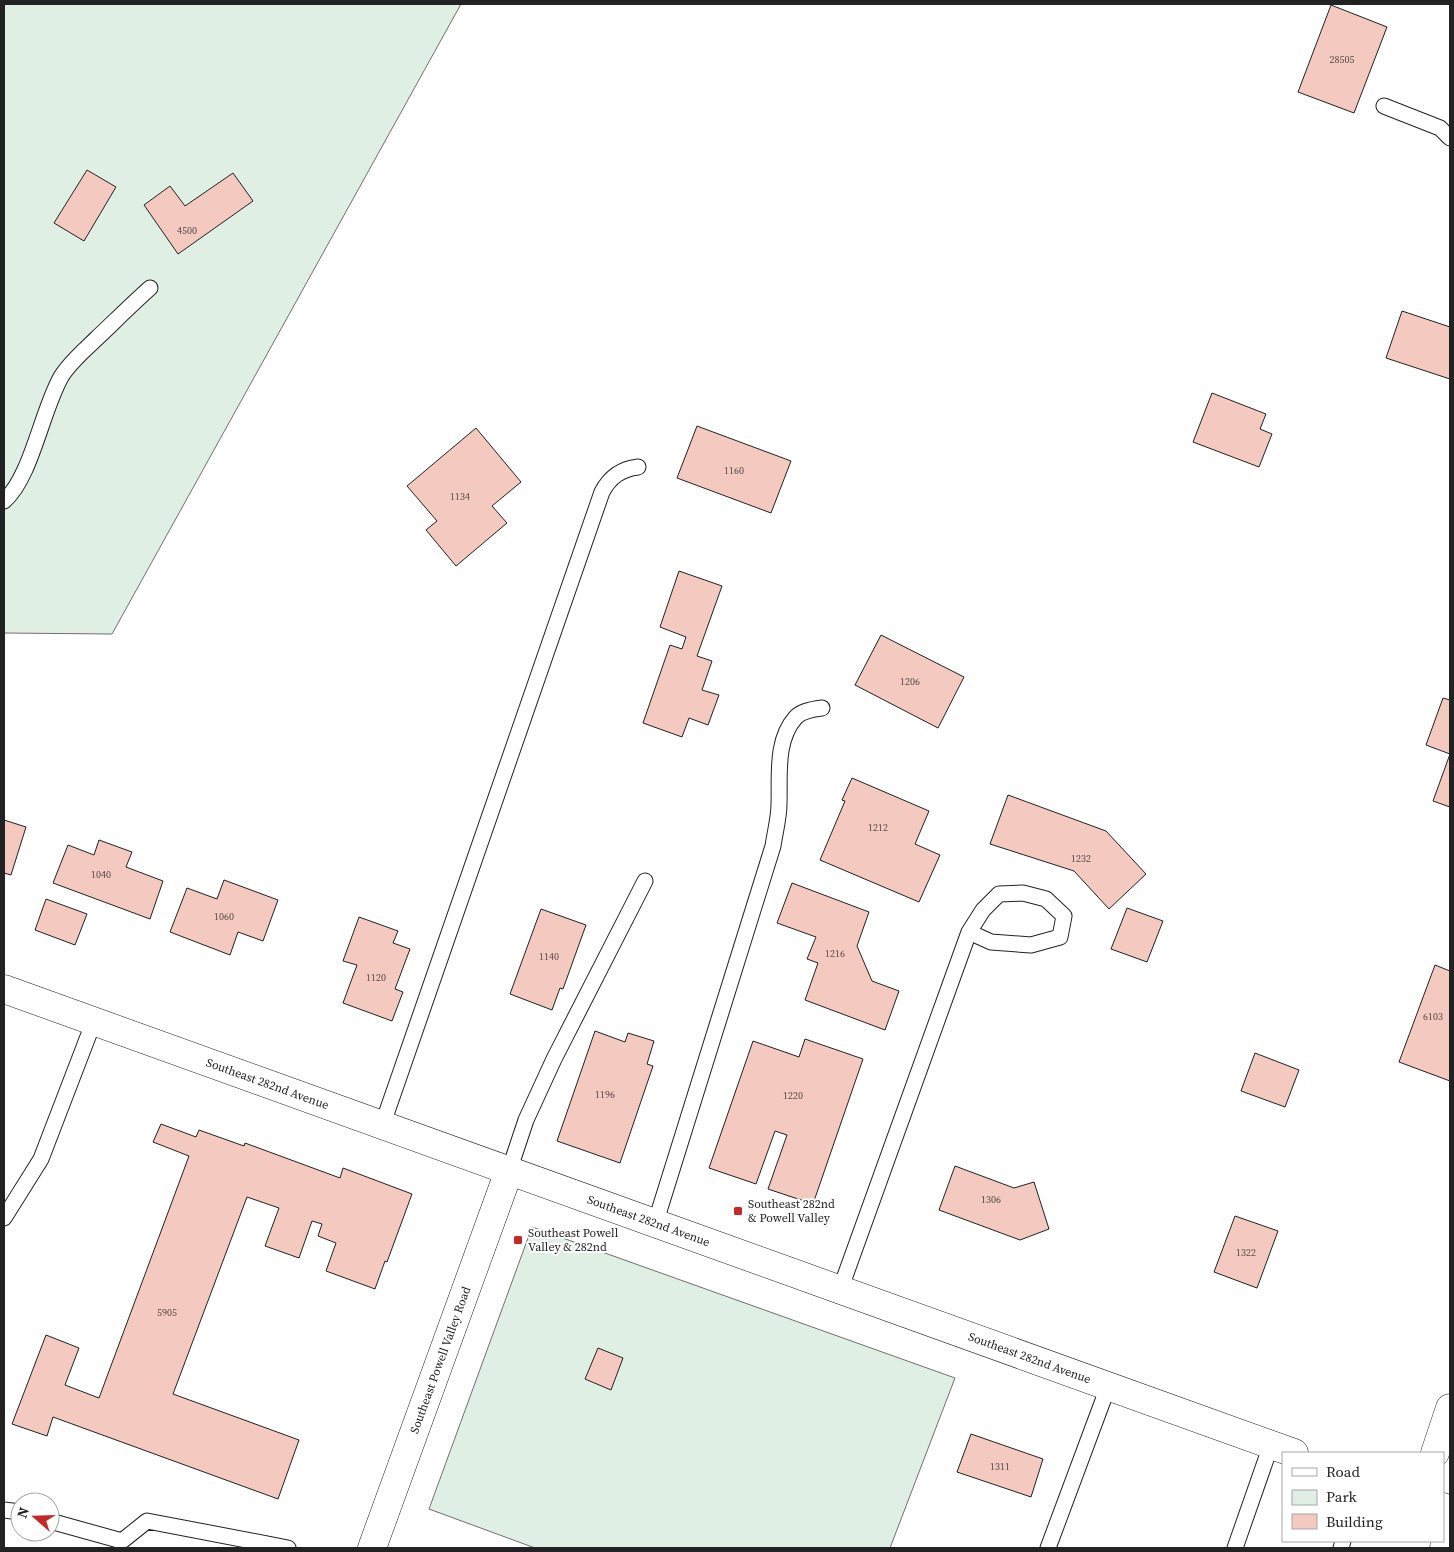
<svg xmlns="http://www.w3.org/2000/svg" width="1454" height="1552" viewBox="0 0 1454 1552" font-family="'Source Serif 4',serif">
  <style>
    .green { fill: #e0efe3; stroke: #6f6f6f }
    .building { fill: #f3c9c0; stroke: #222 }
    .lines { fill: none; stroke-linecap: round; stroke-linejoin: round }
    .service-casing { stroke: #222; stroke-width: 17 }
    .minor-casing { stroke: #222; stroke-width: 29 }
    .secondary-casing { stroke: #222; stroke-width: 29 }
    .service { stroke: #fff; stroke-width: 15 }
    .minor { stroke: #fff; stroke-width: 28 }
    .secondary { stroke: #fff; stroke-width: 28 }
    .poi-dot { fill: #c62828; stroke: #fff; stroke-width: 2 }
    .labels { text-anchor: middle; stroke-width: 4; stroke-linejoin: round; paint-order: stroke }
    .number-label { font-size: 10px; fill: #564c4a }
    .street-label { font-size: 12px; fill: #222; stroke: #fff }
    .poi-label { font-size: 12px; fill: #222; stroke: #fff; text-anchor: start }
  </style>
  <rect width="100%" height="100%" fill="#fff"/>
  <path class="green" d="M4,4H461L112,634L4,633Z
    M532,1227L955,1378L890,1548H535L429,1509Z"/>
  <path class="building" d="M1331,5L1387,27L1354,113L1298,92Z
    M87,170L116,187L84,241L54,223Z
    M233,173L253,201L178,254L144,205L170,186L185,206Z
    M1402,311L1450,327V379L1386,358Z
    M1212,393L1266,414L1260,429L1272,434L1259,467L1193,442Z
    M697,426L791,461L771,513L677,478Z
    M476,428L521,482L492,506L507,523L456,566L426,530L437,521L407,486Z
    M679,571L722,586L697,656L712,661L702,690L719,695L708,725L689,718L682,737L643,723L670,645L682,649L686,637L660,627Z
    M881,635L964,677L938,728L855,685Z
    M1443,698L1450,700V754L1426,745Z
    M1450,754V807L1433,801Z
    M852,778L929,811L915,844L940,855L919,902L820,860L845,801L842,800Z
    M1008,795L1106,831L1146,874L1109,909L1074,871L990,844Z
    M4,820L26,827L11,875L4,873Z
    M99,840L132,852L126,867L163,881L150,919L53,883L68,845L94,855Z
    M224,880L278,900L263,941L238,932L230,955L170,932L187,888L217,899Z
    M792,883L869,912L857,946L872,981L899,991L885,1030L805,1000L818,963L807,959L816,937L777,923Z
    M46,899L87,914L75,945L35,930Z
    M1127,908L1163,921L1147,962L1111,949Z
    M541,909L586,925L563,989L560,988L552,1010L510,994Z
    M359,917L398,931L393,943L410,949L395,989L403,992L392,1021L343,1003L357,965L343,961Z
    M1435,965L1450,971V1081L1399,1062Z
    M595,1031L625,1042L628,1033L654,1041L647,1064L653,1066L620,1163L557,1141Z
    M805,1039L863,1059L813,1204L768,1189L787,1135L775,1131L756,1184L709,1168L753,1041L799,1057Z
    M1255,1053L1299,1070L1285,1107L1241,1091Z
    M161,1124L196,1137L199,1130L244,1146L245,1143L340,1178L343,1168L412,1194L387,1262L385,1261L375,1289L326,1271L336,1243L318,1236L322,1224L312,1221L299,1258L265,1246L279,1208L247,1197L173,1394L299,1440L278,1499L53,1417L47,1436L12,1424L46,1335L79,1348L65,1385L99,1398L189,1156L153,1142Z
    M955,1166L1014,1188L1034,1182L1049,1229L1020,1240L939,1210Z
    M1235,1216L1278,1231L1257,1288L1214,1272Z
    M598,1348L623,1358L611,1390L585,1379Z
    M971,1434L1043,1459L1031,1497L957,1472Z"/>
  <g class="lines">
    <defs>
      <path id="service" d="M1384,106L1440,128L1450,138
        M4,501C31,478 42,410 61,377C70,362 85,350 97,338C115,321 132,304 150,288
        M382,1126L602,492C610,477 621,469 638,467
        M509,1171L526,1120L554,1059L645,881
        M4,1218L41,1159L94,1021
        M655,1224L773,846C775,832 779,818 779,804C780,776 775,740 796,717C802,711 813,709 822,708
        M840,1290L969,932L983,910L999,894L1023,893L1046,899L1064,916L1060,937L1031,945L991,942L969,932
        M4,1510L20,1512
        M50,1521L122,1541L147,1521L288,1548
        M1048,1548L1108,1387
        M1235,1548L1271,1445
        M1341,1548L1343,1541"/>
      <path id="minor" d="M1444,1548L1450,1532"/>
      <g id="secondary">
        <path id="s1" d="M4,989L1294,1453"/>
        <path d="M1435,1453L1450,1408"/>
        <path d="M1443,1507L1450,1510"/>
        <path id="s2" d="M372,1548L509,1171"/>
      </g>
    </defs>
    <use href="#service" class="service-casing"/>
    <use href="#minor" class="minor-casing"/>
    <use href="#secondary" class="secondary-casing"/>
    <use href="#service" class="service"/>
    <use href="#minor" class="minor"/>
    <use href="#secondary" class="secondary"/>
  </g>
  <g class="poi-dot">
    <rect x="733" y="1206" width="10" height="10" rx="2.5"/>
    <rect x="513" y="1235" width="10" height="10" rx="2.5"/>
  </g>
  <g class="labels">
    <g class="number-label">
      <text x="1342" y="63">28505</text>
      <text x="187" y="234">4500</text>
      <text x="734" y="474">1160</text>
      <text x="460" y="500">1134</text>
      <text x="910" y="685">1206</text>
      <text x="878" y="831">1212</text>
      <text x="1081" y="862">1232</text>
      <text x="101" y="878">1040</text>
      <text x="224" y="920">1060</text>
      <text x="835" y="957">1216</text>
      <text x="549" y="960">1140</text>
      <text x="376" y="981">1120</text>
      <text x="1433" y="1020">6103</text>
      <text x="605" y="1098">1196</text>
      <text x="793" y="1099">1220</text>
      <text x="991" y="1203">1306</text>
      <text x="1246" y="1256">1322</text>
      <text x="167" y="1316">5905</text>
      <text x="1000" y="1470">1311</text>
    </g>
    <g class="street-label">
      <text dy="4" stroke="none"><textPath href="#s1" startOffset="280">Southeast 282nd Avenue</textPath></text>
      <text dy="4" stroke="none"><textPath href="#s1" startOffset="685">Southeast 282nd Avenue</textPath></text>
      <text dy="4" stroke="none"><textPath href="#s1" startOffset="1090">Southeast 282nd Avenue</textPath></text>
      <text dy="4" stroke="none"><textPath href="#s2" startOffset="200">Southeast Powell Valley Road</textPath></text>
    </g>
    <g class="poi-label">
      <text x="748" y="1208">Southeast 282nd<tspan x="748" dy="14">&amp; Powell Valley</tspan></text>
      <text x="528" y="1237">Southeast Powell<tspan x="528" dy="14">Valley &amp; 282nd</tspan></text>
    </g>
  </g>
  <rect width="1454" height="1552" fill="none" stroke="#222222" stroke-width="10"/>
  <rect x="1282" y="1452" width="162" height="90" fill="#ffffff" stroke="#a7a7a7"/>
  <rect x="1292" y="1468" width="25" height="8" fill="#ffffff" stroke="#a7a7a7"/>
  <text x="1326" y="1477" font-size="15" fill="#222222">Road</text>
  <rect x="1292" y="1490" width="25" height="15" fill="#e0efe3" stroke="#a7a7a7"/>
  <text x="1326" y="1502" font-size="15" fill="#222222">Park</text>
  <rect x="1292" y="1514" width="25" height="15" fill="#f3c9c0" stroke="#a7a7a7"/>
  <text x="1326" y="1527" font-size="15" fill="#222222">Building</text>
  <g transform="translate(35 1517) rotate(290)"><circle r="24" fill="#ffffff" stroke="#a7a7a7"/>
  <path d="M0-4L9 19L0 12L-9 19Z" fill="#c62828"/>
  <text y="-8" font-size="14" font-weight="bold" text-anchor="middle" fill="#222222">N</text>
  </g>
</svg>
